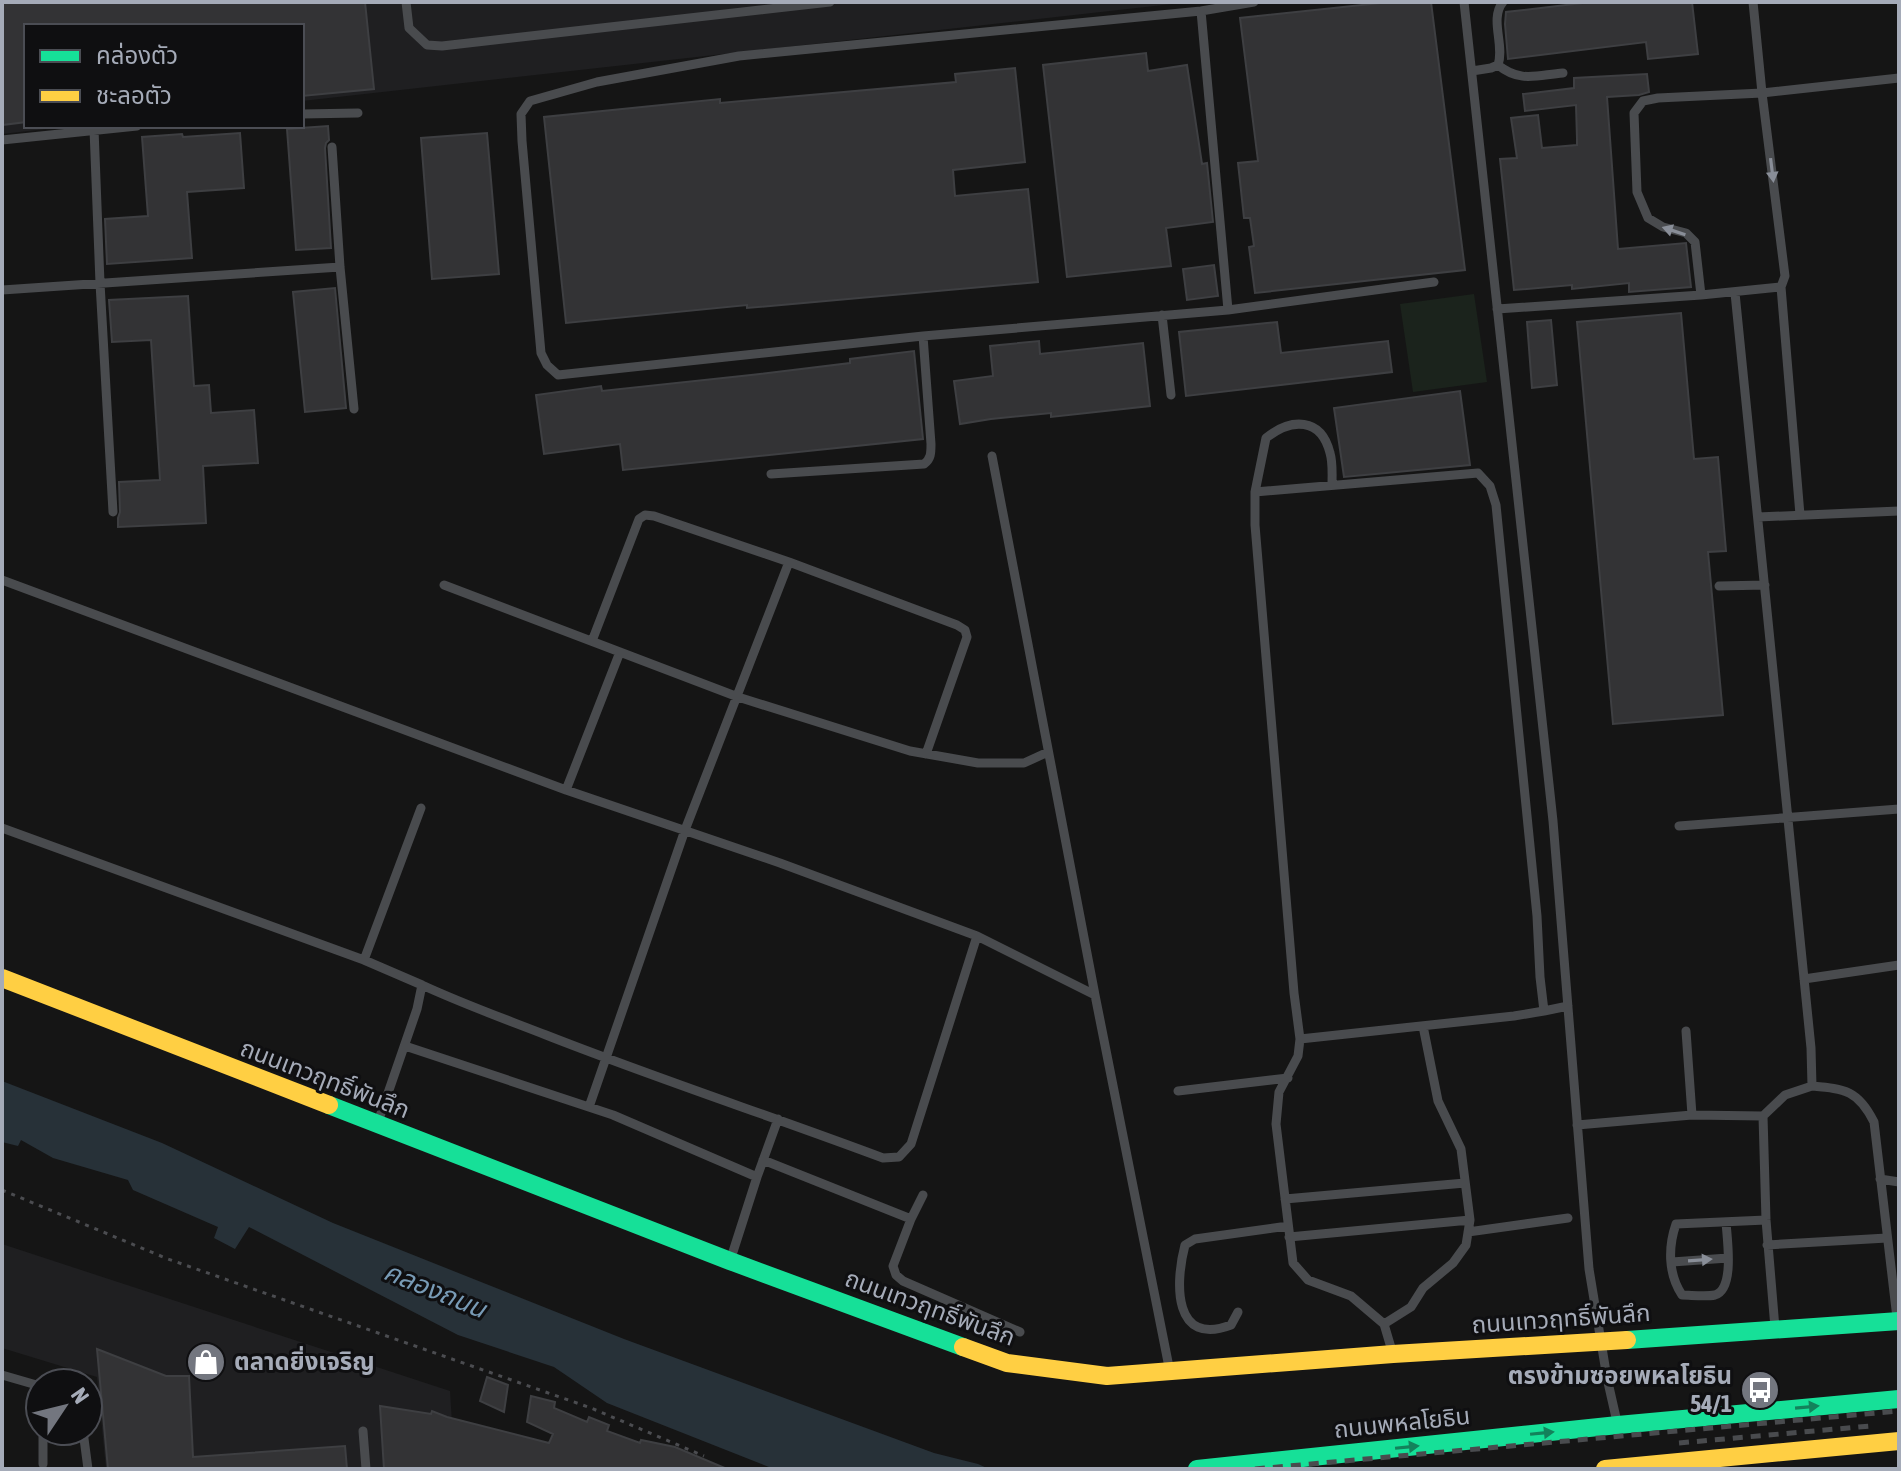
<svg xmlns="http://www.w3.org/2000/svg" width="1901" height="1471" viewBox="0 0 1901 1471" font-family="'Asap Condensed','Noto Sans Thai',sans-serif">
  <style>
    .built { fill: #1f1f21 }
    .green { fill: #1b231c }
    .water { fill: #273138 }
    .building { fill: #333335; stroke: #3e3f42; stroke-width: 2 }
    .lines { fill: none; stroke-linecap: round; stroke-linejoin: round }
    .path { stroke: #4b4c50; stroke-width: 3; stroke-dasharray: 4 6; stroke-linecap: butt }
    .lane { stroke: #494b4e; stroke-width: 9 }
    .fast { stroke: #16e098; stroke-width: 18 }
    .slow { stroke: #ffcf43; stroke-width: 18 }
    .rail { stroke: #494b4e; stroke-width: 5; stroke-dasharray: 10 8; stroke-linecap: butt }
    .oneway { fill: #898e98 }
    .oneway2 { fill: #13825b }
    .labels { text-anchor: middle; stroke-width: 6; stroke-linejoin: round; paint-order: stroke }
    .street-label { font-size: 24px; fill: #a5abb8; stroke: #0f0f11 }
    .poi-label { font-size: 24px; font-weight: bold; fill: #a5abb8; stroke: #0f0f11; text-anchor: start }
    .water-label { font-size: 26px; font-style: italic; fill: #789bb6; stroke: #0f0f11 }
  </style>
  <rect width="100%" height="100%" fill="#151515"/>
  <path class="built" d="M2,2H1190L302,101V26H26V126H72L2,134Z
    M2,1244L450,1391L455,1469H106L97,1377L2,1348Z"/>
  <path class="green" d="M1474,294L1487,382L1413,392L1400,304Z"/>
  <path class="water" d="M2,1081L162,1143L333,1223L624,1339L934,1453L978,1464L989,1469H774L607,1403L554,1367L458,1335L249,1227L235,1249L214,1238L218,1227L133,1190L128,1180L53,1158L21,1140L18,1146L2,1142Z"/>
  <path class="building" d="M2,2H365L374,89L302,96V26H26V122L2,125Z
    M1390,2H1431L1465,270L1255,293L1249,247L1254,246L1250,218H1244L1238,163L1258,161L1240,18Z
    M1591,2H1692L1698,54L1648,59L1646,42L1508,59L1505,24L1506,12Z
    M1146,53L1148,71L1187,65L1202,164L1207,163L1213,222L1166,228L1171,266L1067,277L1043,65Z
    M1015,68L1025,162L953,170L955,196L1028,189L1038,282L747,308V305L566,323L544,117L720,99V103L956,82L955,74Z
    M1647,74L1649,92L1639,95L1607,97L1618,249L1686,243L1691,287L1629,292V283L1572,289V285L1514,290L1500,159L1517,158L1511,118L1538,115L1542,148L1577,145V139L1576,105L1525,111L1523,94L1574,88V78Z
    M328,126L329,140L326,143L325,148L331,248L296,250L287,129Z
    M240,133L244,188L187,192L192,258L107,264L105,219L148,216L142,137L182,134L183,137Z
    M487,133L499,274L432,279L421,138Z
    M1214,265L1218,296L1187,300L1183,269Z
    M335,288L346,408L305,412L293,292Z
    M188,296L194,386L209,385L211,413L254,410L258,463L203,466L206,523L118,527V518L120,512L119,482L160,480L151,340L112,342L109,300Z
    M1681,313L1694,459L1718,457L1726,551L1708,552L1723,715L1613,724L1577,322Z
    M1551,320L1557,385L1532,388L1527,322Z
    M1277,322L1281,353L1388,341L1392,372L1186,396L1179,332Z
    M1039,341L1040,354L1143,343L1150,406L1051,417V413L991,419L960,424L954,381L993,376L990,346Z
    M914,351L923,439L623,470L620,444L544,454L536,395L601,386L602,391L751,375L850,363V359Z
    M1460,391L1470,465L1344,477L1334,408Z
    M97,1349L166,1376H189L193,1457L345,1446L347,1469H108Z
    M487,1377L508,1385L504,1412L480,1401Z
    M531,1396L555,1402L554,1408L587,1422L589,1417L609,1425L607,1431L640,1443L641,1440L675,1447L727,1469H384L380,1406L431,1414L432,1411L447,1417L549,1443L553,1434L527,1422Z"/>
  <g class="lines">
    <path class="path" d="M2,1190L168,1259L591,1408L704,1456"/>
    <path class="lane" d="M406,2L409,28L427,45L442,46L830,2
      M1464,2L1553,821L1589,1269L1607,1378L1617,1422
      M1753,2L1762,93L1785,276L1781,287L1800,515
      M1201,11L1228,310L923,336L558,375L547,365L541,353L522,141L521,114L530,101L597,82L739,56L1201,11L1254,2
      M1498,65C1520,83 1537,75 1563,73
      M1472,71L1491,68L1498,65C1505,45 1489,19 1503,2
      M302,114L358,113
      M94,129L100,283L113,512
      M2,140L137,126
      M332,147L340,267L354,409
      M2,290L340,267
      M1701,295L1695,242L1686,233L1663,227L1648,218L1637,192L1634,113L1643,101L1658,98L1762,93L1899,78
      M1497,309L1701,295L1781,287
      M1228,310L1434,282
      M1162,315L1171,395
      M992,456L1095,995L1169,1367
      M771,474L924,464C931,459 931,453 931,444L923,336
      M1255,492L1266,438C1291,418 1321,417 1330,453C1333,463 1332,474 1332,485
      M1758,517L1899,511
      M2,580L566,790L780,863L977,936L1095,995
      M444,585L738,697L910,751L978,763H1024L1048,752
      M1719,586L1765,585
      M592,641L639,519L645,515L654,516L789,562L957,625L965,630L967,637L926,754
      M566,790L620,652
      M1679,826L1899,809
      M2,828L364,960L422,985
      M364,960L421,808
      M1804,979L1899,965
      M1544,1011L1568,1006
      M1686,1031L1692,1115
      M1300,1039L1514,1016L1544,1011L1540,977L1537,916L1496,505L1490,486L1478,473L1255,492V525L1294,993L1300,1039L1298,1056L1279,1092L1276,1124L1293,1263L1308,1280L1351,1296L1384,1324L1392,1351
      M405,1046L613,1115L757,1177L778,1119
      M1812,1086C1845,1089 1858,1090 1874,1122L1897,1318
      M1178,1091L1288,1078
      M589,1107L685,830L789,562
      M1763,1116L1766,1220L1775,1328
      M378,1122L417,1009L422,985C463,1004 505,1019 546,1035C658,1079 771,1116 883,1158L899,1157L911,1144L977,936
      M1577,1125L1692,1115L1763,1116L1785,1095L1812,1086L1811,1048L1735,293
      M763,1160L911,1219L893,1266L896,1275L903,1281L1020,1332
      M1880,1179L1899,1182
      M1285,1199L1465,1183
      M911,1219L923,1195
      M1726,1222C1727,1239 1735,1289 1715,1295C1705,1297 1691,1295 1682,1295C1668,1274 1668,1247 1676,1224L1766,1220
      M1468,1232L1568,1218
      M1289,1237L1470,1220
      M1767,1245L1887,1238
      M731,1258L757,1177
      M1672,1262L1728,1258
      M1238,1312L1231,1325C1173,1347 1175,1283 1185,1245L1195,1239L1288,1226
      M1384,1324L1411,1307L1423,1288L1453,1263L1466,1245L1470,1220L1461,1149L1438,1101L1423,1026
      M2,1375L40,1386
      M83,1431L88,1469
      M363,1431L366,1469
      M43,1464V1431"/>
    <path class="fast" d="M329,1105L730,1261L963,1347
      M1627,1340L1899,1321
      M1197,1469L1618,1425L1899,1399"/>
    <path class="slow" d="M2,978L329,1105
      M963,1347L1007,1363L1107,1376L1393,1354L1627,1340
      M1605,1469L1899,1441"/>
    <path class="rail" d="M1679,1443L1870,1426
      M1255,1469L1899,1411"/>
  </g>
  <defs><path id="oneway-solid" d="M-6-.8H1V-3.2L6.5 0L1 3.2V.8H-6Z" transform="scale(2)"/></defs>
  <g class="oneway">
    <use href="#oneway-solid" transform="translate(1772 170) rotate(83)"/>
    <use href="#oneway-solid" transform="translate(1674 231) rotate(-162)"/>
    <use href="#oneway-solid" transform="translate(1700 1260) rotate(-4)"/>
  </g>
  <g class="oneway2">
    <use href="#oneway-solid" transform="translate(1807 1407) rotate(-5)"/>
    <use href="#oneway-solid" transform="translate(1542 1433) rotate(-6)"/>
    <use href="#oneway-solid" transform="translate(1407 1447) rotate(-6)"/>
  </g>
  <defs>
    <symbol id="shop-disc" viewBox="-11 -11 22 22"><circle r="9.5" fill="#73767f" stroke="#0f0f11"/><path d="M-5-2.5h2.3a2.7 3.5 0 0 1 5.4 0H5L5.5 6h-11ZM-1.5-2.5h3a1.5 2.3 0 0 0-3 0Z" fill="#fff"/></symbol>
    <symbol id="bus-disc" viewBox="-11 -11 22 22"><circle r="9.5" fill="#73767f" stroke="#0f0f11"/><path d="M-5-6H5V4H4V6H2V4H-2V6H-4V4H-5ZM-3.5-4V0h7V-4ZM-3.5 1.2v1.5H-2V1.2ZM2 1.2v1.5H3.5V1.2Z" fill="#fff"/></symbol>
  </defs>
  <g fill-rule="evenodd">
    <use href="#shop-disc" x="184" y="1340" width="44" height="44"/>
    <use href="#bus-disc" x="1738" y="1368" width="44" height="44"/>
  </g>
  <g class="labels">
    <g class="street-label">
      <text transform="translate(325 1079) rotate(21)" y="8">ถนนเทวฤทธิ์พันลึก</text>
      <text transform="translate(930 1308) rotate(20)" y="8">ถนนเทวฤทธิ์พันลึก</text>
      <text transform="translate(1561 1319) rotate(-4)" y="8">ถนนเทวฤทธิ์พันลึก</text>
      <text transform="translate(1402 1423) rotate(-6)" y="8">ถนนพหลโยธิน</text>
    </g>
    <g class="poi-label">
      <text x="234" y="1370">ตลาดยิ่งเจริญ</text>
      <text x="1732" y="1384" text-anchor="end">ตรงข้ามซอยพหลโยธิน<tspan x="1732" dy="28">54/1</tspan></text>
    </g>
    <g class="water-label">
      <text transform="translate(435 1290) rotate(22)" y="9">คลองถนน</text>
    </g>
  </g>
  <rect width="1901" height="1471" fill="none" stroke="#a5abb8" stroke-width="8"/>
  <rect x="24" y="24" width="280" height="104" fill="#0f0f11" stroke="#4b4d54" stroke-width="2"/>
  <rect x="40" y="50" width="40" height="12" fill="#16e098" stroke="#4b4d54" stroke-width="2"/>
  <text x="96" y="64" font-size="24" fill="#a5abb8">คล่องตัว</text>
  <rect x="40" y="90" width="40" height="12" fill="#ffcf43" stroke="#4b4d54" stroke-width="2"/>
  <text x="96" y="104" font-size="24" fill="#a5abb8">ชะลอตัว</text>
  <g transform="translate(64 1407) rotate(55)"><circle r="38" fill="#0f0f11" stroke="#4b4d54" stroke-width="2"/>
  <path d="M0-6L14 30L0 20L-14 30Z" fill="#73767f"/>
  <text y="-12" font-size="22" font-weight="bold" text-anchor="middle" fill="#a5abb8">N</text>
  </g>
</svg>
